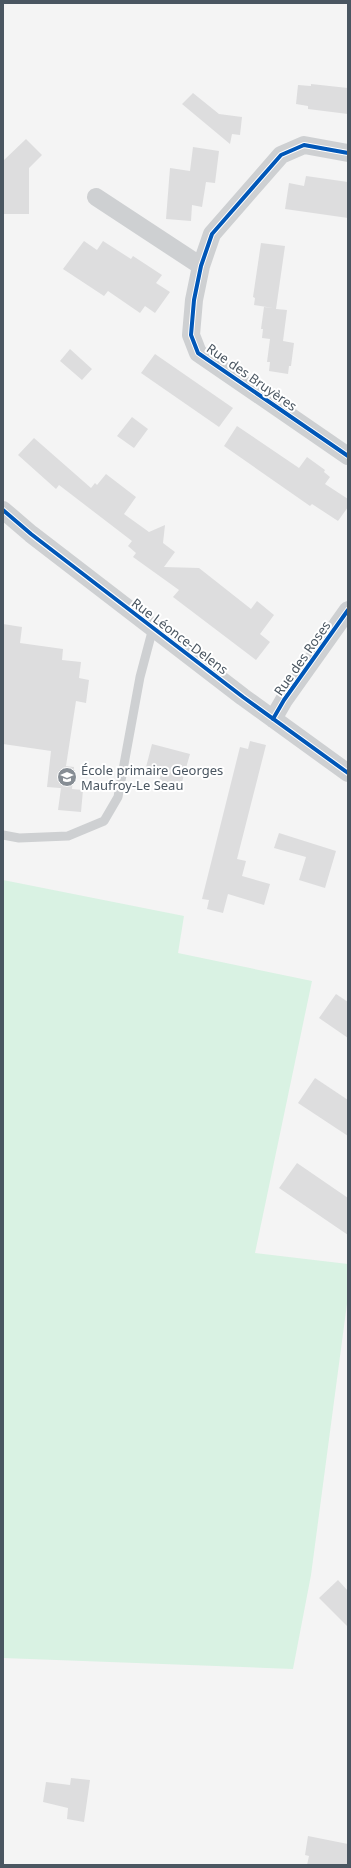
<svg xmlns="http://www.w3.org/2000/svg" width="351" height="1868" viewBox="0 0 351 1868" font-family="'Noto Sans',sans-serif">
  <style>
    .green { fill: #d9f2e3 }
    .building { fill: #ddddde }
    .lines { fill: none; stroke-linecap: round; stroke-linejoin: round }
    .lane { stroke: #ced0d2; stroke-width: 9 }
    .street { stroke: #ced0d2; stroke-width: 18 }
    .cycleway-casing { stroke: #fff; stroke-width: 6 }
    .cycleway { stroke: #0057b8; stroke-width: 4 }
    .labels { text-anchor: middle; stroke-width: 4; stroke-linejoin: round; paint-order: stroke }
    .street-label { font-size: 13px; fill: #4a5661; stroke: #fff }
    .poi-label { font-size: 13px; fill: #4a5661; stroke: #fff; text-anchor: start }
  </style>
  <rect width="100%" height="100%" fill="#f4f4f4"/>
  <path class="green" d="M3,880L184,916L178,953L312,981L255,1253L348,1264V1296L311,1575L293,1669L3,1658Z"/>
  <path class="building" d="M311,84L348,88V114L308,109V106L296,104L298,85L311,86Z
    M193,93L219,114L242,117L240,135L232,134L230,144L182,104Z
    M26,139L42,155L29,168V214H3V161Z
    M193,147L219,151L215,183L206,182L202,207L192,205L191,221L166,219L170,168L190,171Z
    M306,176L348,182V218L285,209L289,183L304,186Z
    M84,241L97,250L103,241L131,259L133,256L162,275L156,283L170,292L155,313L145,306L140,313L108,291L104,296L63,269Z
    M261,243L285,246L276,309L287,310L283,341L294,343L291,366H289L288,374L269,371L270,362H267L270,339L262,338L263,329H261L264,307L273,308L254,305L255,298L253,297Z
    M70,349L92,369L82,380L60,361Z
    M155,354L233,408L219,427L141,373Z
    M132,417L148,429L134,448L117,436Z
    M237,426L299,468L307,457L325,470L324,472L330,477L325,484L348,499V507L338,521L312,504L310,506L224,446Z
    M34,438L91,488L95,483L97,485L106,474L136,497L124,514L149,532L165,525L163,543L175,552L164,567L199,568L251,609L257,601L274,615L260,634L270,642L256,660L173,597L179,590L133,557L136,553L128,546L132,541L59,485L56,489L18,455Z
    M3,624L22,627L20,643L63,649L62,660L81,662L79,678L89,680L86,703L76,701L66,766L74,767L72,789L47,787L51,751L3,744Z
    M250,741L266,745L237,859L246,861L242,876L270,884L264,905L228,894L223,913L207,909L209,900L202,899L240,747L248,749Z
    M152,744L190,754L180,789L158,783L161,775L145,771Z
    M61,788L83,790L81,812L58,810Z
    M279,833L336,851L325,888L299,880L306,857L274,848Z
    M336,994L348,1002V1038L319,1018Z
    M315,1078L348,1100V1136L298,1103Z
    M297,1163L348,1198V1235L279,1188Z
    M338,1580L348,1591V1627L319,1598Z
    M71,1778L90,1780L84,1822L67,1819L68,1808L43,1802L46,1782L70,1785Z
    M308,1836L348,1844V1865H307L309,1856L305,1855Z"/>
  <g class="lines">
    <path class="lane" d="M3,835L19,838L68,836L104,821L118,797L140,677L153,628"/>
    <path class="street" d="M348,153L304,145L281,155L212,234L201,266L194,300L191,335L198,353L348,456
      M96,197L201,266
      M3,510L31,534L243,697L348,773
      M273,719L284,700L348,610"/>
    <defs>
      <path id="cycleway" d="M348,153L304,145L281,155L212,234L201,266L194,300L191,335L198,353L348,456
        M3,510L31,534L243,697L348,773
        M273,719L284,700L348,610"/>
    </defs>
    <use href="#cycleway" class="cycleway-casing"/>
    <use href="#cycleway" class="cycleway"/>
  </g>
  <defs>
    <symbol id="school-disc" viewBox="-11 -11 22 22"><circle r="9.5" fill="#868d94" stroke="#fff"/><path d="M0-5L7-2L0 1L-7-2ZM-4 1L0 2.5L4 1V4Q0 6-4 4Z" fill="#fff"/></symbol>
  </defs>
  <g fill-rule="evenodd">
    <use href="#school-disc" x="56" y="766" width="22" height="22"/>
  </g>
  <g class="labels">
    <g class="street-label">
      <text transform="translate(252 377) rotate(35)" y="5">Rue des Bruyères</text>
      <text transform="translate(180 636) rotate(37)" y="5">Rue Léonce-Delens</text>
      <text transform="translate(302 658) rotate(-55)" y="5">Rue des Roses</text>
    </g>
    <g class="poi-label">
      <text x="81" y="775">École primaire Georges<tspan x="81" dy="15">Maufroy-Le Seau</tspan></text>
    </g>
  </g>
  <rect width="351" height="1868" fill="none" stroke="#4a5661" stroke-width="8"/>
</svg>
